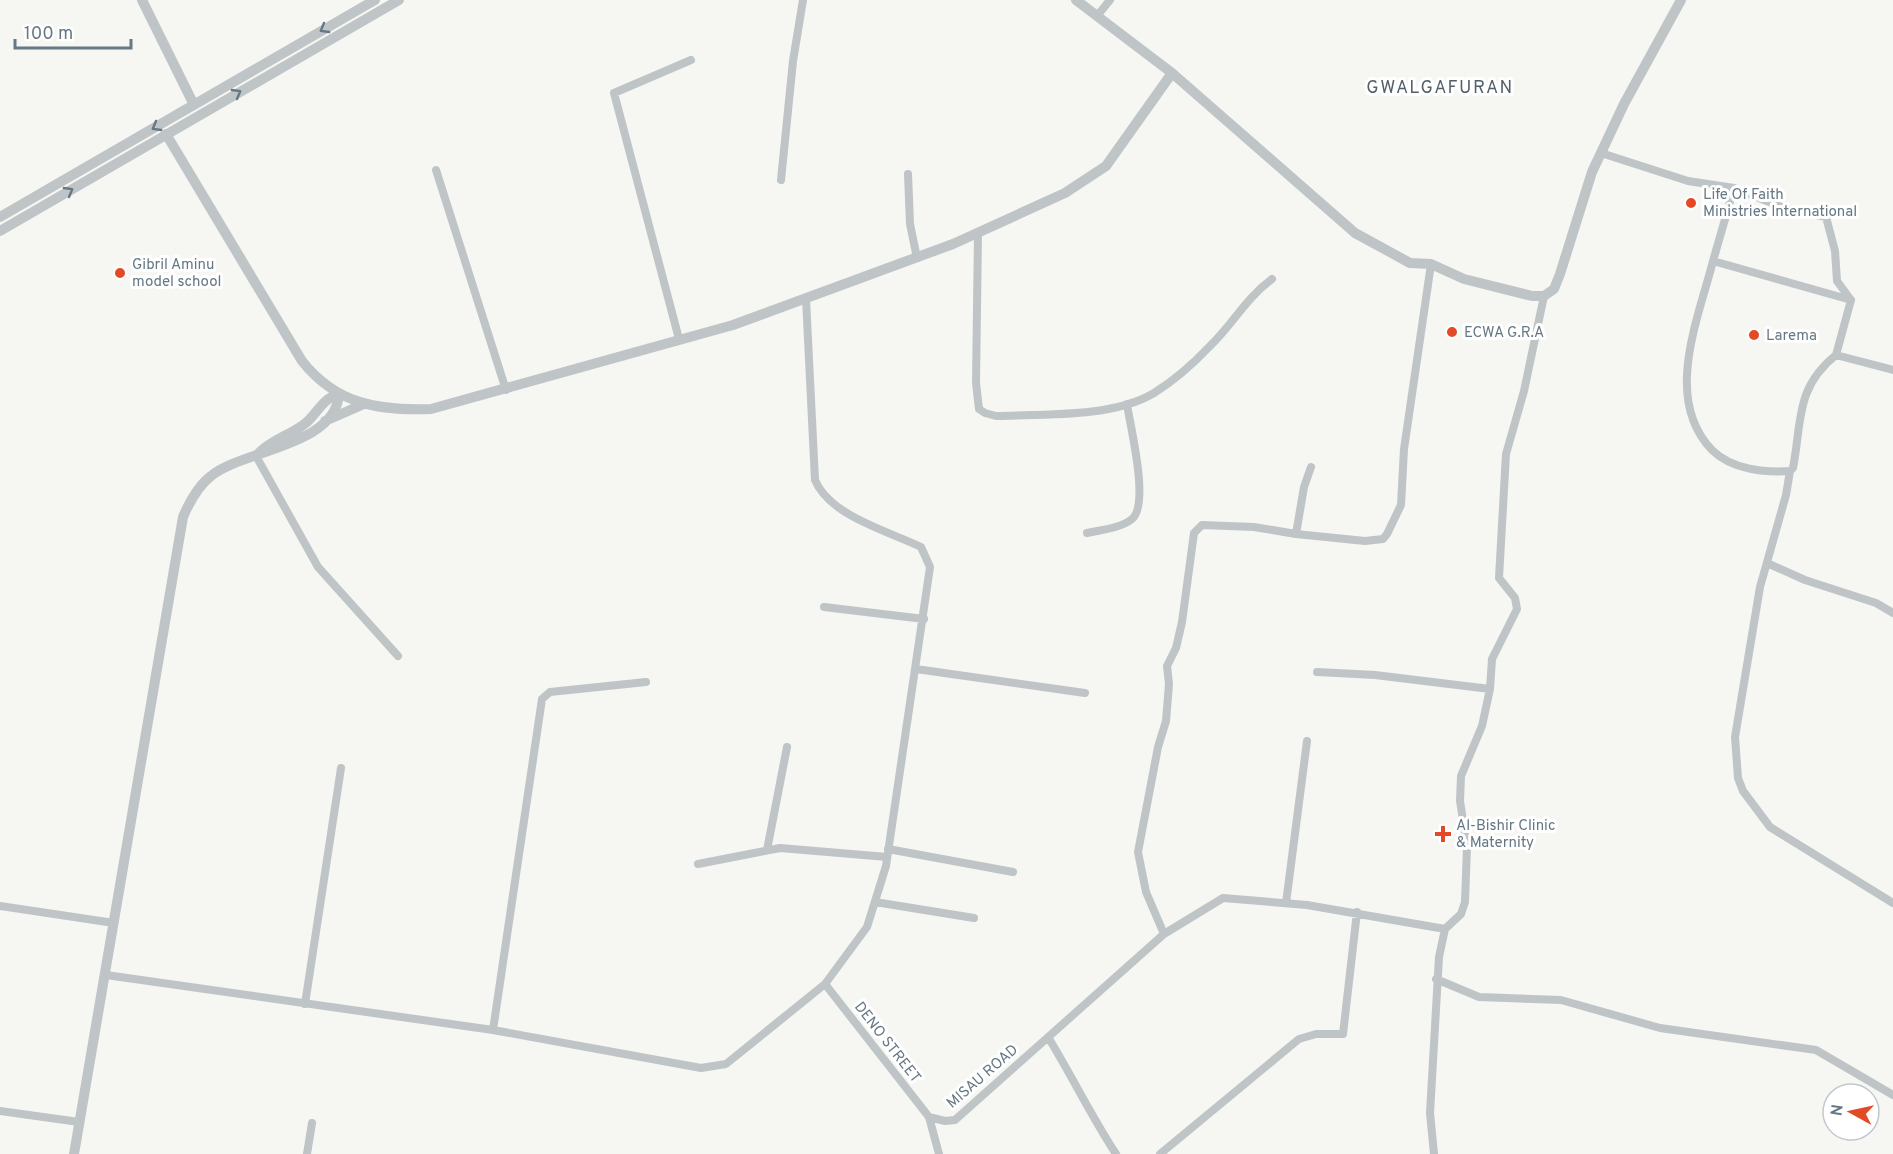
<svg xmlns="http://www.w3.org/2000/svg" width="1893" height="1154" viewBox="0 0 1893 1154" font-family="Overpass,sans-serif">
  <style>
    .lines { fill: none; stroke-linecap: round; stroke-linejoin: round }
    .minor { stroke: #bfc4c7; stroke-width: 8 }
    .tertiary { stroke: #bfc4c7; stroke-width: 10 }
    .oneway { stroke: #657884 }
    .poi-dot { fill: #e44925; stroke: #fff; stroke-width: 2 }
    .labels { text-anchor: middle; stroke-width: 6; stroke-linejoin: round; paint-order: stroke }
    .poi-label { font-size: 15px; fill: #657884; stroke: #fff; text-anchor: start }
    .street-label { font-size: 15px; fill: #657884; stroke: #fff }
    .quarter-label { font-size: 18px; letter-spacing: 1.5px; fill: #536069; stroke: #fff }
  </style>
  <rect width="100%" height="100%" fill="#f6f6f3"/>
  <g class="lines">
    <path class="minor" d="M1097,16L1110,0
      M1601,153L1688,181L1734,188L1713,261L1851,300L1836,355L1893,370
      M436,170L506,390
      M908,174L910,224L917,258
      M781,180L793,61L803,0
      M1734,188L1784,208L1826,217L1835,251L1837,281L1851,300
      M978,233L976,383L979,409L985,413L996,416C1044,414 1112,418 1154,393C1175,380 1193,364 1210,346C1233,324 1245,299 1272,279
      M1713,261C1698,320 1663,399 1712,450C1731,469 1764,473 1790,471L1793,468C1802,421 1795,388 1836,355
      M679,339L614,93L691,60
      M256,456L318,567L398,656
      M1790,471L1786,495L1760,587L1735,737L1738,778L1743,791L1770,827L1893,903
      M1087,533C1101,530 1121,528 1132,519C1150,504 1130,426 1127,404
      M1296,534L1304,487L1311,467
      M1767,563L1805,580L1876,603L1893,613
      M824,607L924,619
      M916,669L1085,693
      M1317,672L1375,675L1490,689
      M888,849L1013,872
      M767,850L787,747
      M698,864L780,848L887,857
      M875,902L974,918
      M1286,903L1307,741
      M0,906L114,923
      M1164,934L1146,892L1138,852L1158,747L1166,721L1169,684L1167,666L1176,648L1182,622L1194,533L1202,525L1254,527L1296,534L1365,541L1383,539L1387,534L1401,505L1404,449L1431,264
      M106,975L493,1030L701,1068L726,1064L825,984L867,927L886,866L930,567L921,547C888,531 830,516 815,480L806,299
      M1436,979L1479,997L1561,1000L1660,1028L1816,1050L1893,1095
      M825,984L929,1117L939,1154
      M305,1004L341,768
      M493,1030L542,699L550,692L646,682
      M1048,1037C1072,1076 1091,1116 1116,1154
      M0,1111L79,1122
      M929,1117L945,1121L955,1120L1164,934L1223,898L1307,905L1445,929
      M307,1154L312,1123
      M1160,1154L1299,1039L1316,1034H1343L1357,912
      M1434,1154L1430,1113L1439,957L1445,929L1461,914L1465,902L1467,846L1460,801L1461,776L1482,726L1490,689L1492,659L1517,609L1515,598L1499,578L1506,454L1524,391L1544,296"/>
    <path class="tertiary" d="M142,0L194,105
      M1076,0L1172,73L1355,233L1410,263L1431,264L1464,279L1532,296H1544L1554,289L1560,274L1592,172L1624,104L1681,0
      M166,134L302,361C336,404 378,411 431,409L733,325L953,244L1065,193L1106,166L1172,73
      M0,217L375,0
      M0,231L399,0
      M325,421L364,404
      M259,453C272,439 292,435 307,422C318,412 323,398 339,394
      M74,1154L183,517C189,503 198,486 211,476C242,450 336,446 339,394"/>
  </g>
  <defs><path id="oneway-chevron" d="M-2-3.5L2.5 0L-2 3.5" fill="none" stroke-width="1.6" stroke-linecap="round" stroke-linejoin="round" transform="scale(1.5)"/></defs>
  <g class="oneway">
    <use href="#oneway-chevron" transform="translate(324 29) rotate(150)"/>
    <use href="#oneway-chevron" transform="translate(237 93) rotate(-30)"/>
    <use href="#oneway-chevron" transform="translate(156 127) rotate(150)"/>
    <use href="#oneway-chevron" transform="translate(69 191) rotate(-30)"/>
  </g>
  <g class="poi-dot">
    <circle cx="1691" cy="203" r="6"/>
    <circle cx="120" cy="273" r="6"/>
    <circle cx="1452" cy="332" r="6"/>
    <circle cx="1754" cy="335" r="6"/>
    <path d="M1440 825h6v6h6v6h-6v6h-6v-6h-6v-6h6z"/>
  </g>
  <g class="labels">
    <g class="poi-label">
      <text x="1703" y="199">Life Of Faith<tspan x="1703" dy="17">Ministries International</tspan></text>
      <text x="132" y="269">Gibril Aminu<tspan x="132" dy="17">model school</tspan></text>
      <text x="1464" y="337">ECWA G.R.A</text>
      <text x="1766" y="340">Larema</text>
      <text x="1456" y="830">Al-Bishir Clinic<tspan x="1456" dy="17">&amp; Maternity</tspan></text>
    </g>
    <g class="street-label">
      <text transform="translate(888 1042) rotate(52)" y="5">DENO STREET</text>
      <text transform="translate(982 1076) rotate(-41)" y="5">MISAU ROAD</text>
    </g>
    <g class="quarter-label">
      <text x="1440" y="93">GWALGAFURAN</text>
    </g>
  </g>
  <g transform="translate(1851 1112) rotate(278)"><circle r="28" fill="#ffffff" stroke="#c1c9ce" stroke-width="1.5"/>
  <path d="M0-4.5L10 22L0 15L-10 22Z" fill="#e44925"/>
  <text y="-9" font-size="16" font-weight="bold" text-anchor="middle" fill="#657884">N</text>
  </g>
  <path d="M15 39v9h116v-9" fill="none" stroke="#657884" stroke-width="3"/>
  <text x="24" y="39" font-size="18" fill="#657884" stroke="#ffffff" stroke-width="4.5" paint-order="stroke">100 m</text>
</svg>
